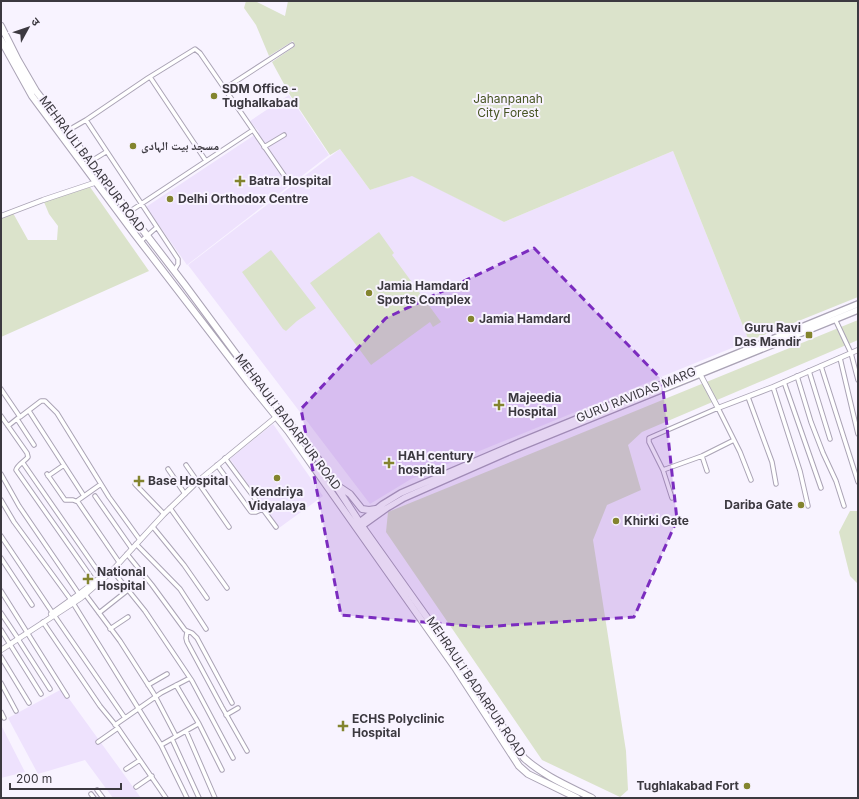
<svg xmlns="http://www.w3.org/2000/svg" width="859" height="799" viewBox="0 0 859 799" font-family="Inter,'Noto Naskh Arabic','Noto Sans Devanagari',sans-serif">
  <style>
    .built { fill: #eee2fd }
    .green { fill: #dbe3cb }
    .lines { fill: none; stroke-linecap: round; stroke-linejoin: round }
    .minor-casing { stroke: #aaa3b5; stroke-width: 5.5 }
    .tertiary-casing { stroke: #aaa3b5; stroke-width: 6 }
    .secondary-casing { stroke: #aaa3b5; stroke-width: 8 }
    .primary-casing { stroke: #aaa3b5; stroke-width: 8 }
    .minor { stroke: #fff; stroke-width: 3.5 }
    .tertiary { stroke: #fff; stroke-width: 4.5 }
    .secondary { stroke: #fff; stroke-width: 5.5 }
    .primary { stroke: #fff; stroke-width: 6 }
    .marked { fill: #7b2cbf; fill-opacity: 0.2; stroke: #7b2cbf; stroke-width: 3; stroke-dasharray: 8 5; stroke-linejoin: round }
    .poi-dot { fill: #83842e; stroke: #f8f3ff; stroke-width: 1.5 }
    .labels { text-anchor: middle; stroke-width: 4; stroke-linejoin: round; paint-order: stroke }
    .poi-label { font-size: 12px; font-weight: bold; fill: #3c3940; stroke: #f8f3ff; text-anchor: start }
    .park-label { font-size: 12px; fill: #465422; stroke: #f8f3ff }
    .street-label { font-size: 12px; fill: #3c3940; stroke: #f8f3ff }
  </style>
  <rect width="100%" height="100%" fill="#f8f3ff"/>
  <path class="built" d="M289,95L329,155L187,265L146,207L259,132L250,121Z
    M340,149L370,190L412,175L504,222L673,151L749,341L411,479L370,504L188,265Z
    M273,424L323,496L279,528L230,459Z
    M62,689L141,798H113L85,760L38,774L8,718Z
    M1,725L25,772L1,778Z"/>
  <path class="green" d="M246,1H255L285,16L288,1H858V297L749,341L673,151L504,222L412,176L370,190L340,149L330,155L290,95L272,62L295,46L293,41L269,56L256,25L244,8Z
    M90,187L149,271L1,337V217L13,213L28,240H57L58,226L49,214L44,202Z
    M379,232L394,253L392,255L441,322L433,327L430,322L371,365L310,283Z
    M271,250L316,308L297,321L286,331L283,329L242,272Z
    M858,320V340L642,432L628,445L641,490L607,505L593,540L626,751L628,790L620,797L542,760L386,532L388,512Z
    M850,511H858V584L850,576L839,532Z"/>
  <g class="lines">
    <defs>
      <path id="minor" d="M150,77L206,161
        M224,89L292,45
        M86,120L178,259V264L174,271
        M67,131L86,120L148,78L195,49L200,53L288,181
        M264,147L284,135
        M93,160L106,152
        M129,212L253,130
        M141,241L156,228
        M835,319L851,353L858,380
        M840,358L858,434
        M821,366L858,482
        M809,371L830,439
        M797,376L811,422L823,453L836,481L844,506
        M784,382L821,488
        M773,387L800,471L808,506
        M1,389L20,417L41,401H45L57,413L109,497L140,540
        M748,397L772,462L776,484
        M29,411L84,496
        M1,416L27,453L28,457C25,461 17,465 16,470L96,584
        M17,419L34,445
        M8,426L18,418
        M702,456L707,471
        M225,458L276,527
        M23,463L102,577
        M186,465L229,527
        M217,465L251,512H256L263,509
        M168,469L185,494
        M663,470L702,456L734,440
        M1,474L19,506L79,594
        M47,474L65,500H73L78,502L119,562
        M48,476L64,465
        M135,484L164,514
        M95,496L132,549
        M672,498L663,470L649,442V438L718,408L740,452L751,480
        M1,500L14,522L71,600
        M77,501L101,484
        M170,508L227,588
        M153,527L184,565L207,598
        M1,536L54,615L125,718
        M136,544L180,589L206,629
        M127,554L152,585L185,630L192,633L197,638L232,703
        M1,558L32,605
        M112,570L145,611L192,681L233,758
        M1,591L67,696
        M85,594L120,641L154,694L176,736
        M73,603L161,745L187,798
        M1,613L17,637
        M99,613L128,590
        M43,622L100,706L118,728L166,798
        M110,629L128,617
        M1,630L41,694
        M187,632L186,638L187,642L222,707L247,751
        M18,639L50,689
        M1,657L29,703
        M1,683L16,711
        M148,685L167,674
        M176,685L199,724L222,770
        M1,712L4,718
        M226,715L238,708
        M115,725L161,693L190,678
        M186,731L215,798
        M172,739L199,798
        M98,742L118,728
        M161,745L198,724
        M126,769L140,760
        M136,787L152,776
        M97,790L103,798
        M91,794L94,798"/>
      <path id="tertiary" d="M1,216L43,200L97,182
        M700,374L718,408L773,387L858,350
        M51,614L79,594L107,572L112,570
        M1,650L81,598L109,574L164,514L197,482L276,417"/>
      <path id="secondary" d="M356,525L383,504L401,493L520,442L858,304
        M359,528L387,508L404,498L513,450L858,310"/>
      <path id="primary" d="M1,26L18,60L36,91L185,285L253,377L319,460L362,526L461,665L524,758C544,776 568,786 592,798
        M1,40L32,96L133,232L249,383L288,431L456,669L519,766L528,774L577,798
        M338,486L350,494L362,509L369,510L376,509"/>
    </defs>
    <use href="#minor" class="minor-casing"/>
    <use href="#tertiary" class="tertiary-casing"/>
    <use href="#secondary" class="secondary-casing"/>
    <use href="#primary" class="primary-casing"/>
    <use href="#minor" class="minor"/>
    <use href="#tertiary" class="tertiary"/>
    <use href="#secondary" class="secondary"/>
    <use href="#primary" class="primary"/>
  </g>
  <path class="marked" d="M534,248L662,380L677,520L634,617L481,627L341,615L301,409L386,318Z"/>
  <g class="poi-dot">
    <circle cx="214" cy="96" r="4"/>
    <circle cx="133" cy="146" r="4"/>
    <path d="M238 175h4v4h4v4h-4v4h-4v-4h-4v-4h4z"/>
    <circle cx="170" cy="199" r="4"/>
    <circle cx="369" cy="293" r="4"/>
    <circle cx="471" cy="319" r="4"/>
    <rect x="805" y="331" width="8" height="8" rx="2"/>
    <path d="M497 399h4v4h4v4h-4v4h-4v-4h-4v-4h4z"/>
    <path d="M387 457h4v4h4v4h-4v4h-4v-4h-4v-4h4z"/>
    <circle cx="277" cy="478" r="4"/>
    <path d="M137 475h4v4h4v4h-4v4h-4v-4h-4v-4h4z"/>
    <circle cx="801" cy="505" r="4"/>
    <circle cx="616" cy="521" r="4"/>
    <path d="M86 573h4v4h4v4h-4v4h-4v-4h-4v-4h4z"/>
    <path d="M341 720h4v4h4v4h-4v4h-4v-4h-4v-4h4z"/>
    <circle cx="747" cy="786" r="4"/>
  </g>
  <g class="labels">
    <g class="poi-label">
      <text x="222" y="93">SDM Office -<tspan x="222" dy="14">Tughalkabad</tspan></text>
      <text x="141" y="150">مسجد بیت الہادی</text>
      <text x="249" y="185">Batra Hospital</text>
      <text x="178" y="203">Delhi Orthodox Centre</text>
      <text x="377" y="290">Jamia Hamdard<tspan x="377" dy="14">Sports Complex</tspan></text>
      <text x="479" y="323">Jamia Hamdard</text>
      <text x="801" y="332" text-anchor="end">Guru Ravi<tspan x="801" dy="14">Das Mandir</tspan></text>
      <text x="508" y="402">Majeedia<tspan x="508" dy="14">Hospital</tspan></text>
      <text x="398" y="460">HAH century<tspan x="398" dy="14">hospital</tspan></text>
      <text x="148" y="485">Base Hospital</text>
      <text x="277" y="496" text-anchor="middle">Kendriya<tspan x="277" dy="14">Vidyalaya</tspan></text>
      <text x="793" y="509" text-anchor="end">Dariba Gate</text>
      <text x="624" y="525">Khirki Gate</text>
      <text x="97" y="576">National<tspan x="97" dy="14">Hospital</tspan></text>
      <text x="352" y="723">ECHS Polyclinic<tspan x="352" dy="14">Hospital</tspan></text>
      <text x="739" y="790" text-anchor="end">Tughlakabad Fort</text>
    </g>
    <g class="park-label">
      <text x="508" y="103">Jahanpanah<tspan x="508" dy="14">City Forest</tspan></text>
    </g>
    <g class="street-label">
      <text transform="translate(92 164) rotate(53)" y="4">MEHRAULI BADARPUR ROAD</text>
      <text transform="translate(636 395) rotate(-22)" y="4">GURU RAVIDAS MARG</text>
      <text transform="translate(288 422) rotate(53)" y="4">MEHRAULI BADARPUR ROAD</text>
      <text transform="translate(476 687) rotate(56)" y="4">MEHRAULI BADARPUR ROAD</text>
    </g>
  </g>
  <rect width="859" height="799" fill="none" stroke="#3c3940" stroke-width="4"/>
  <g transform="translate(28 28) rotate(50)" stroke="#f8f3ff" stroke-width="3" paint-order="stroke">
  <path d="M0-3L7 15L0 10L-7 15Z" fill="#3c3940"/>
  <text y="-6" font-size="11" font-weight="bold" text-anchor="middle" fill="#3c3940">उ</text>
  </g>
  <path d="M10 783v6h111v-6" fill="none" stroke="#3c3940" stroke-width="2"/>
  <text x="16" y="783" font-size="12" fill="#3c3940" stroke="#f8f3ff" stroke-width="3" paint-order="stroke">200 m</text>
</svg>
